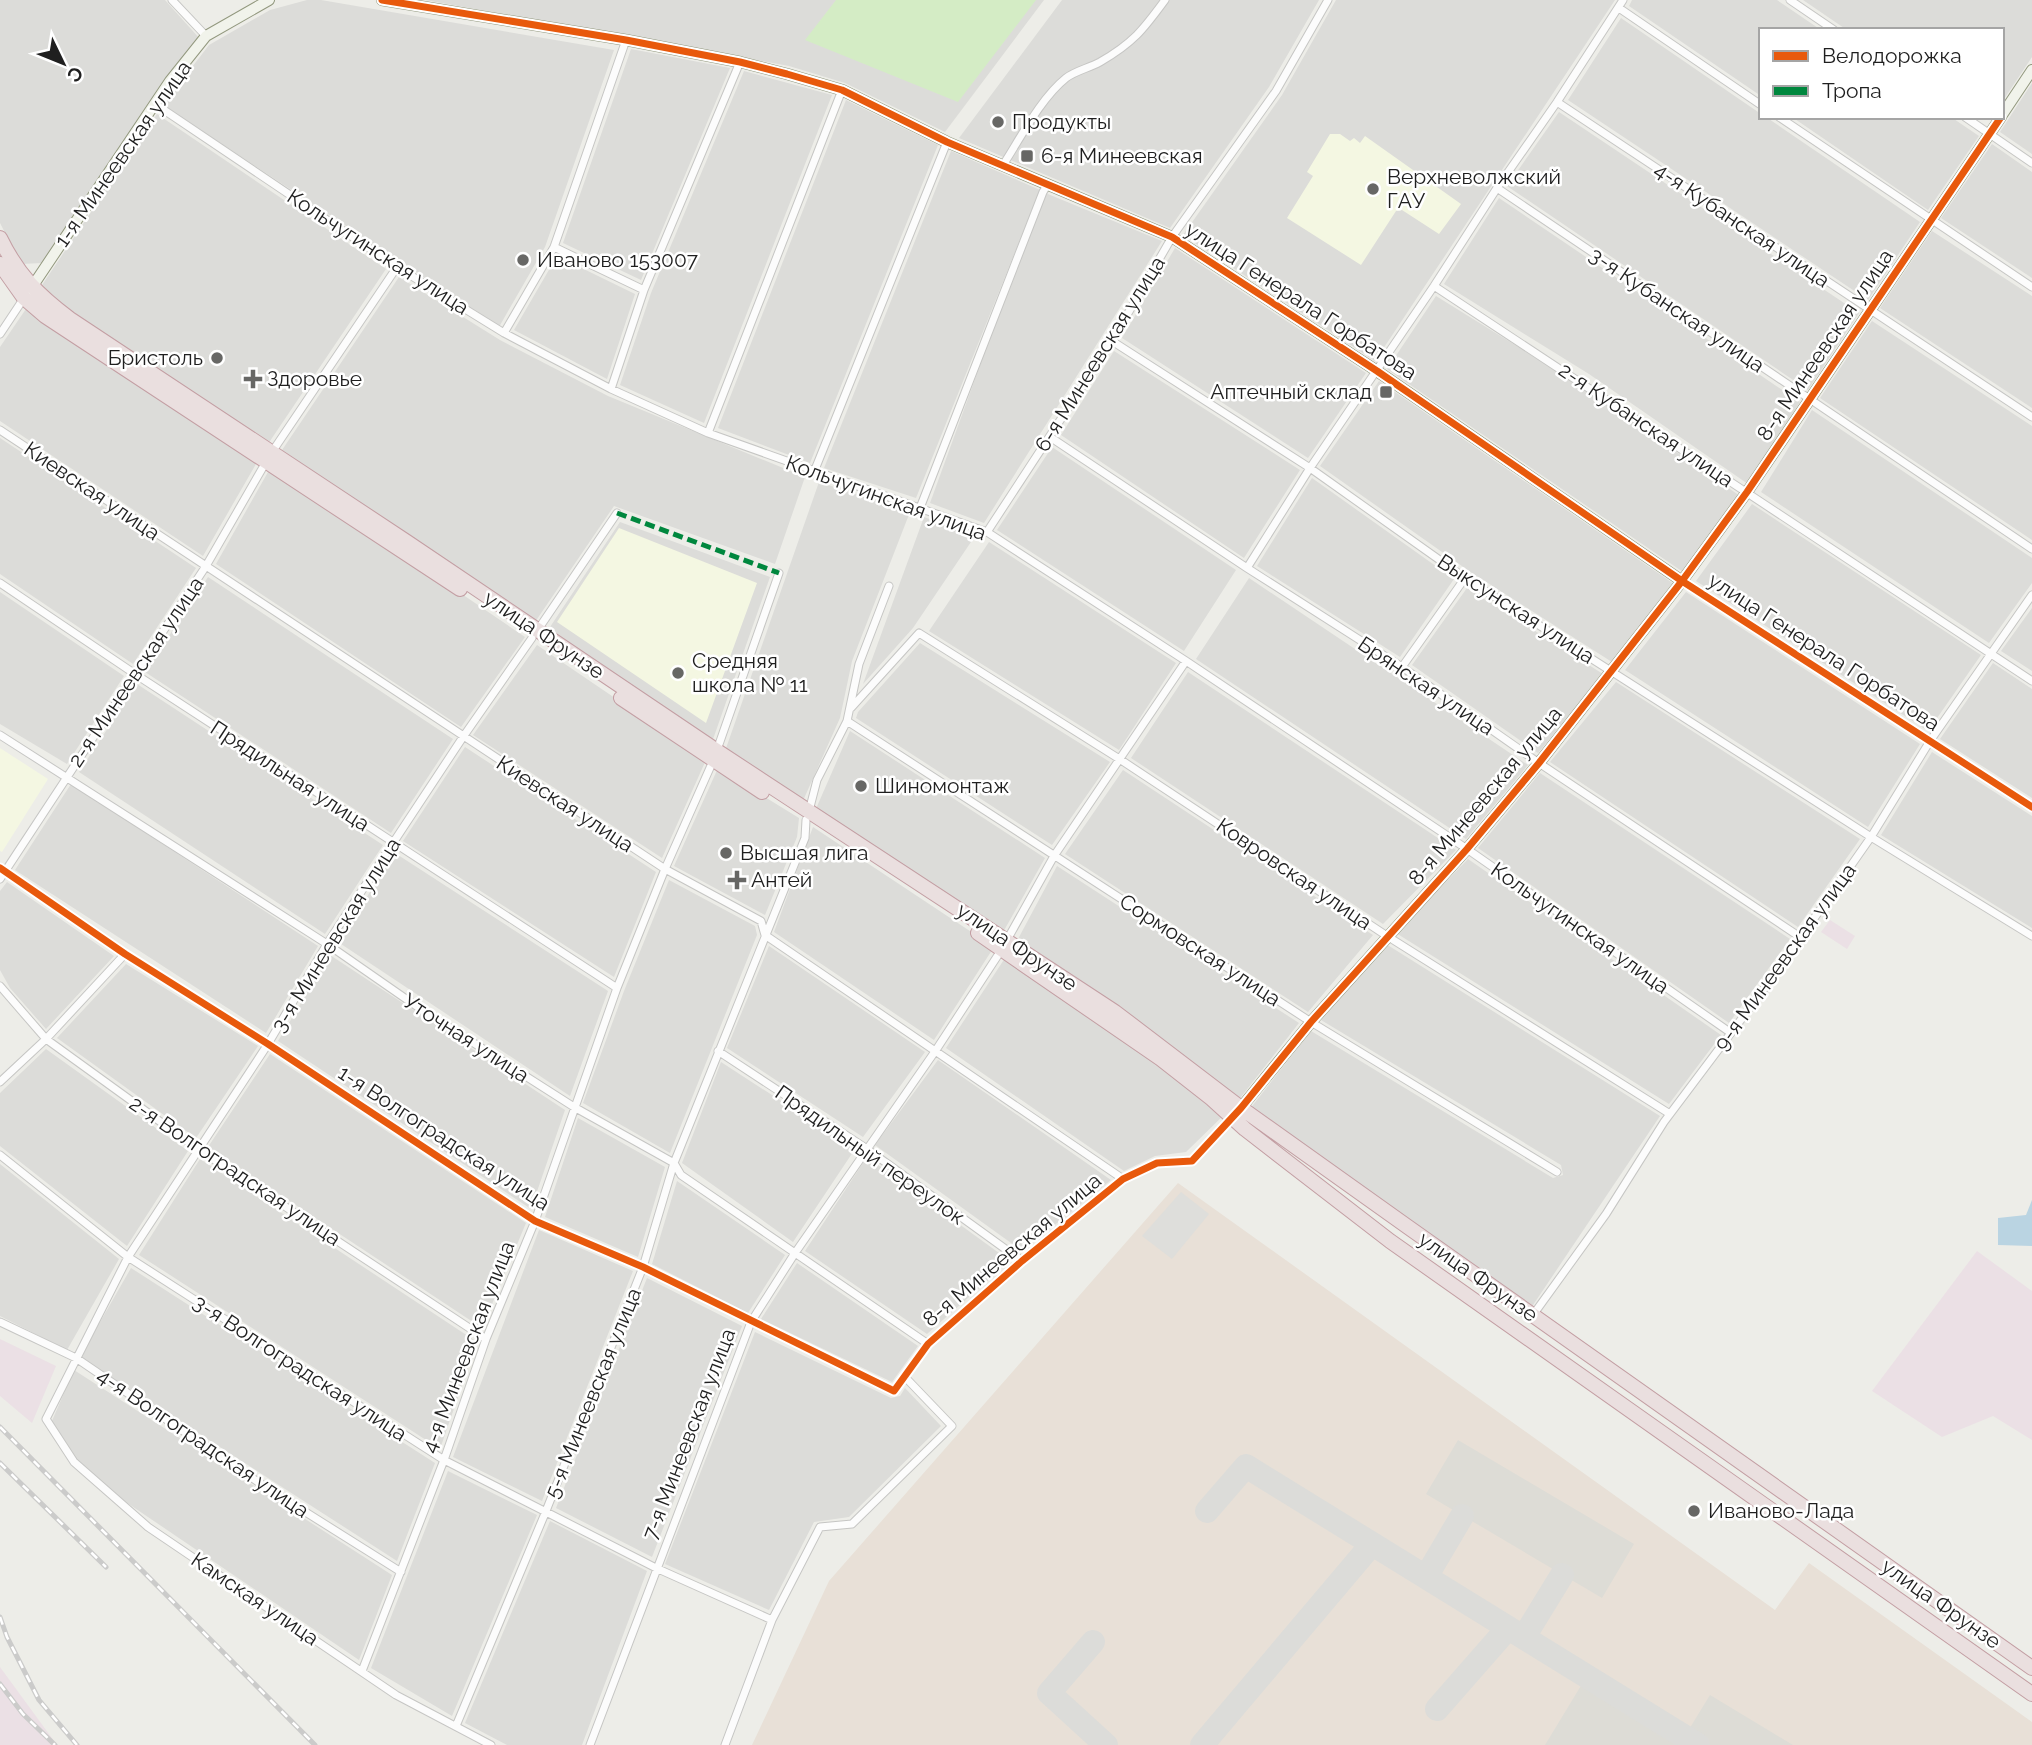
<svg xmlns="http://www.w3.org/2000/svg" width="2032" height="1745" viewBox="0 0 2032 1745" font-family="Raleway,sans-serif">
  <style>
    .residential { fill: #dcdcd9 }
    .industrial { fill: #ebe0e5 }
    .education { fill: #f4f7e2 }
    .military { fill: #e8e0d7 }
    .airport { fill: #dddcd6 }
    .grass { fill: #d4ecc5 }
    .parking { fill: #dededb }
    .water { fill: #bad4e2 }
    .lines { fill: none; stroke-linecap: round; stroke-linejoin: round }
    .taxiway { stroke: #dcdcd9; stroke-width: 24 }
    .street-casing { stroke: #c6c6c4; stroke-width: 9 }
    .secondary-casing { stroke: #92987e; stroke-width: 12 }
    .highway-casing { stroke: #c39ea3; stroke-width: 16 }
    .street { stroke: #fcfcfc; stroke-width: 7 }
    .secondary { stroke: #f1f3eb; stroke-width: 10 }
    .highway { stroke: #eadfdf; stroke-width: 14 }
    .rail-casing { stroke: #cbcbca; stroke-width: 5 }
    .rail { stroke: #fff; stroke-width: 2.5; stroke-dasharray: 8; stroke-linecap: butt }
    .quiet { stroke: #00873e; stroke-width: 5; stroke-dasharray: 10 5; stroke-linecap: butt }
    .cycleway-casing { stroke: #fff; stroke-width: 11 }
    .cycleway { stroke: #e8590c; stroke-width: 7 }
    .poi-dot { fill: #676765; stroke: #fff; stroke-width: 2.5 }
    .labels { text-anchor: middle; stroke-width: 5; stroke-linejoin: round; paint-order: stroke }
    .poi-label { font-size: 21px; fill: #1f1f1f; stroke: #fff; text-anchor: start }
    .street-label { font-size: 21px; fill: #1f1f1f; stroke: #fff }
  </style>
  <rect width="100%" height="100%" fill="#edede8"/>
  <path class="residential" d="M0,0H165L200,39L42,263L21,264L0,223Z
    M307,0H321L614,50L545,247L499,327L163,105L209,45L270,10Z
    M425,0H1044L945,132L845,83L789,66Z
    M1062,0H1319L1269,87L1170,228L959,138Z
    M1336,0H1615L1375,361L1183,235L1282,95Z
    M1632,0H1777L1821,30H1761V96L1629,6Z
    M1803,0H2032V57L2002,102V30H1847Z
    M1621,18L1761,114V117H1766L1920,222L1868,300L1568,100Z
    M631,49L730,68L641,280L563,243Z
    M744,71L832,95L704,423L620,385L651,293Z
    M2032,83V154L2000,132Z
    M846,100L938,145L810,463L718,428Z
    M1559,112L1859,313L1808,390L1507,186Z
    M157,114L386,269L268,444L38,291Z
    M1792,117H1951L1979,136L1928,210Z
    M1992,144L2032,172V278L1941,218Z
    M951,151L1040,190L916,498L824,468Z
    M1043,192L1162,241L984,523L930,503Z
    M1499,198L1800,402L1748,484L1589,374L1444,284Z
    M1932,231L2032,296V408L1880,308Z
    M1175,248L1366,373L1308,458L1122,338Z
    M557,256L635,294L607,379L514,330Z
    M399,277L500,340L608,396L805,477L775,564L614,506L533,625L280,453Z
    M1436,296L1581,386L1740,496L1683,572L1387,369Z
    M30,303L260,457L203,556L0,421V347Z
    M1872,321L2032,426V540L1820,398Z
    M1114,351L1300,470L1244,558L1061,435Z
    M1379,381L1674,584L1612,662L1469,571L1320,466Z
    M1812,410L2032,558V583L1989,643L1761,492Z
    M0,438L196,568L133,664L0,574Z
    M1052,447L1236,570L1184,651L997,530Z
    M272,465L525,637L461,727L216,564Z
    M1312,478L1454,579L1400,657L1257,566Z
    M819,482L910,512L852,661L840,718L802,803L724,754Z
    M1752,504L1981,655L1928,731L1696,581Z
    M924,517L975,536L913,628L863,684Z
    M620,522L770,577L711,745L546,633Z
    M989,542L1176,663L1119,750L929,631Z
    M208,577L453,739L391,833L145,672Z
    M1249,578L1528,765L1466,839L1196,659Z
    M1467,588L1603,674L1538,753L1412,665Z
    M0,592L124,676L67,764L0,724Z
    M1686,592L1920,744L1868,827L1625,670Z
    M2032,608V671L2001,651Z
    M920,643L1110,762L1052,845L856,718L858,712Z
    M537,645L706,760L662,858L473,735Z
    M1993,663L2032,689V798L1940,739Z
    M1188,672L1456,850L1383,924L1131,758Z
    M1616,682L1860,839L1798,927L1550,762Z
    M137,684L383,845L325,934L79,772Z
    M850,731L1045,858L1002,934L815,811Z
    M465,747L656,872L614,977L403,841Z
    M1932,752L2032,816V928L1881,835Z
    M718,768L799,818L797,837L765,915L674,866Z
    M1123,770L1373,935L1308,1012L1065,854Z
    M1540,773L1790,939L1729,1023L1478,848Z
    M71,784L318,946L266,1033L15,870Z
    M813,827L994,947L934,1040L774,932Z
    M395,853L608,991L570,1096L338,942Z
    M1468,859L1721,1035L1669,1104L1396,933Z
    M1057,866L1299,1023L1237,1102L1018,939Z
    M669,880L755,926L757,935L670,1153L583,1103L624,991Z
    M7,882L114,956L46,1029L10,988L0,970V891Z
    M1386,944L1660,1116L1529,1311L1249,1110L1311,1031L1553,1178L1563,1175L1561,1165L1321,1020Z
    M769,946L925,1052L863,1137L727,1048Z
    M330,955L565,1110L531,1209L278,1041Z
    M1007,955L1227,1112L1186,1152L1155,1156L1124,1171L946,1048Z
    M126,964L258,1046L196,1138L57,1038Z
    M46,1049L188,1151L127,1246L0,1146V1093Z
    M270,1054L526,1223L482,1328L208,1147Z
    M938,1060L1111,1180L1022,1251L875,1145Z
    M721,1062L855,1149L793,1242L682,1163Z
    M578,1118L665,1167L638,1257L545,1217Z
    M867,1157L1010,1261L927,1334L805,1251Z
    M200,1159L477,1342L440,1449L139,1255Z
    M0,1164L119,1259L67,1350L0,1316Z
    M677,1181L785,1255L748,1313L652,1264Z
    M539,1230L633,1271L542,1501L453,1457Z
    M797,1263L918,1346L892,1382L761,1319Z
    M131,1268L435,1463L397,1561L80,1357Z
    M647,1278L742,1326L652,1557L556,1508Z
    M755,1332L891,1398L900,1396L905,1388L941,1426L849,1517L814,1522L769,1610L665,1564Z
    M74,1370L392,1575L359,1660L83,1473L48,1430Z
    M448,1471L537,1515L452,1716L371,1668Z
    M550,1521L647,1571L582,1745H507L465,1723Z"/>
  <path class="industrial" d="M1830,920L1855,936L1847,949L1821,932Z
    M1977,1251L2032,1291V1440L1993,1416L1942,1437L1872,1391Z
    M0,1339L56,1366L32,1423L0,1396Z
    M0,1667L57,1745H0Z"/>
  <path class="education" d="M1330,134H1340L1350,141L1354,138L1360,143L1365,136L1461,204L1439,234L1402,210L1396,211L1361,265L1287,218L1313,176L1307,172Z
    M619,528L757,583L706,723L557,622Z
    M0,748L48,779L2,852L0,851Z"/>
  <path class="military" d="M1178,1183L1775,1610L1809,1563L2032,1722V1745H752L829,1581Z"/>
  <path class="airport" d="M1458,1440L1634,1544L1602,1598L1426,1494Z
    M1582,1684L1680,1744L1710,1695L1793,1745H1545Z"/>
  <path class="grass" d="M836,0H1036L958,102L805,40Z"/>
  <path class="parking" d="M1181,1192L1209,1214L1172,1259L1142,1236Z"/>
  <path class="water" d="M2032,1200V1246L1998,1245V1218L2026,1215Z"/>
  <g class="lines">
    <path class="taxiway" d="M1207,1511L1246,1466L1698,1745
      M1426,1577L1462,1516
      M1524,1637L1562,1575
      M1093,1642L1049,1693L1106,1745
      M1437,1709L1508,1628
      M1202,1745L1372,1544"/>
    <defs>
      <path id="street" d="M172,0L206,36
        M1790,0L1834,30
        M1619,8L1761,105
        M1557,102L2032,417
        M155,104L397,267L504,333L611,389L708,433L987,532L1186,661L1467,849L1731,1033
        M1779,117L2032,287
        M1965,117L2032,163
        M1003,165C1021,137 1041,98 1066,78C1075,71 1089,68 1100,62C1133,43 1143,30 1165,0
        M1497,188L2032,549
        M554,247L644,290
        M1434,286L2032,681
        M504,333L554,247L626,40
        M0,334L24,298
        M1112,341L1310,468L1465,578L1871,837L2032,936
        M611,389L644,290L740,62
        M0,430L665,869L761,921L765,935L1123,1179
        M708,433L842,90
        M1050,437L1247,568L1402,667L1539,763L1800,937
        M272,452L397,267
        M814,472L947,142
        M920,508L1043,192L1048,184
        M987,532L1112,341L1172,237L1276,91L1328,0
        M1247,568L1310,468L1434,286L1497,188L1557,102L1623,0
        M1682,581L2032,807
        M0,583L135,674L617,988
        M537,631L617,513
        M1402,667L1465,578
        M851,708L919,633L1121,760L1387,936L1670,1114
        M847,721L1311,1022L1557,1172
        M0,735L327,944L422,1010L574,1107L674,1163L681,1175L928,1344
        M717,750L779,573
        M809,811L817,780L847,721L859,664L889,586
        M0,868L125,954L268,1044L535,1221L643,1267L894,1391L928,1344L1022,1261L1123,1179L1157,1163L1192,1161L1232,1118
        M0,879L206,566L266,462
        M1007,940L1054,856L1186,661
        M0,986L46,1039L198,1149L486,1339
        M718,1051L867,1149L1022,1261
        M0,1082L46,1039L125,954
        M0,1155L128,1257L444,1460L656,1568L772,1620
        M1533,1315L1606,1214L1664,1122L1773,977L1871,837L1930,741L2032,595
        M0,1322L76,1358L261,1484L401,1572
        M362,1671L444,1460L486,1339L535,1221L617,988L665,869L713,761
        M456,1726L546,1511L643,1267L674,1163L805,838L806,820
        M491,1745L396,1695L148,1527L74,1462L46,1419L128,1257L268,1044L327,944L393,843L463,737L532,638
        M590,1745L751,1322L795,1253L936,1050L1002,949
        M725,1745L772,1620L820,1527L852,1524L952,1426L905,1377"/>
      <path id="secondary" d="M382,0L626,40L740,62L787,74L842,90L947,142L1172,237L1377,371L1682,581
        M2002,115L2032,70
        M30,290L170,81L206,36L269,0
        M1236,1114L1311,1022L1467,849L1539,763L1682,581L1747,492L2001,117"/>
      <path id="highway" d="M0,238C18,275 38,295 70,319L407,542L717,751L1115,1012L1241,1108L1408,1227L2032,1668
        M0,264L24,298L45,316L460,589
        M621,698L762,792
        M978,933L1161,1059L1212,1099L1245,1129L1390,1241L2032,1694"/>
    </defs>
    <use href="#street" class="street-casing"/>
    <use href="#secondary" class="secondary-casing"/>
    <use href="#highway" class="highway-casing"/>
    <use href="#street" class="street"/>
    <use href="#secondary" class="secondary"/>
    <use href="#highway" class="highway"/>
    <defs>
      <path id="rail" d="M0,1427L315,1745
        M0,1463L106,1567
        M0,1617L7,1637L39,1700L77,1745
        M0,1684L23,1714L55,1745"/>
    </defs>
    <use href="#rail" class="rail-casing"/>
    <use href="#rail" class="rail"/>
    <path class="quiet" d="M617,513L779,573"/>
    <defs>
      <path id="cycleway" d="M382,0L626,40L740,62L787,74L842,90L947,142L1172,237L1377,371L1682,581L2032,807
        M0,868L125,954L268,1044L535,1221L643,1267L894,1391L928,1344L1022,1261L1123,1179L1157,1163L1192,1161L1241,1108L1311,1022L1467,849L1539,763L1682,581L1747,492L2001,117"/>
    </defs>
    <use href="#cycleway" class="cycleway-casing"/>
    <use href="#cycleway" class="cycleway"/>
  </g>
  <g class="poi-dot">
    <circle cx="998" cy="122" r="7"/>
    <rect x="1020" y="149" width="14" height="14" rx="3.5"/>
    <circle cx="1373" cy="189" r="7"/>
    <circle cx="523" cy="260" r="7"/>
    <circle cx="217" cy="358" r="7"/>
    <path d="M249.5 368.5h7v7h7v7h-7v7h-7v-7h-7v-7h7z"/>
    <rect x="1379" y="385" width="14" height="14" rx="3.5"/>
    <circle cx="678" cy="673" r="7"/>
    <circle cx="861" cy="786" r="7"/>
    <circle cx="726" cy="853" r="7"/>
    <path d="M733.5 869.5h7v7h7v7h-7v7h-7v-7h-7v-7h7z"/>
    <circle cx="1694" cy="1511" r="7"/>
  </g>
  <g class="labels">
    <g class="poi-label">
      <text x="1012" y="129">Продукты</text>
      <text x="1041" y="163">6-я Минеевская</text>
      <text x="1387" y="184">Верхневолжский<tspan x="1387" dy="24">ГАУ</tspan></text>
      <text x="537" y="267">Иваново 153007</text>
      <text x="203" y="365" text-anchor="end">Бристоль</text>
      <text x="267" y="386">Здоровье</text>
      <text x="1372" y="399" text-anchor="end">Аптечный склад</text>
      <text x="692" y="668">Средняя<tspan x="692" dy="24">школа № 11</tspan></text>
      <text x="875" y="793">Шиномонтаж</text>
      <text x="740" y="860">Высшая лига</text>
      <text x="751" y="887">Антей</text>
      <text x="1708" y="1518">Иваново-Лада</text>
    </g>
    <g class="street-label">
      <text transform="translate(123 154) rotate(-55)" y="7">1-я Минеевская улица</text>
      <text transform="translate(1742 225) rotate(34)" y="7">4-я Кубанская улица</text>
      <text transform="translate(378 252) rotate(33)" y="7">Кольчугинская улица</text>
      <text transform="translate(1301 301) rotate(33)" y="7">улица Генерала Горбатова</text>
      <text transform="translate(1677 310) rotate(34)" y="7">3-я Кубанская улица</text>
      <text transform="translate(1825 345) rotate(-56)" y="7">8-я Минеевская улица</text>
      <text transform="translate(1100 354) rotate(-58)" y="7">6-я Минеевская улица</text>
      <text transform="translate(1646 425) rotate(34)" y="7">2-я Кубанская улица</text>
      <text transform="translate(92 491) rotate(34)" y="7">Киевская улица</text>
      <text transform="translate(886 498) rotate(20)" y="7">Кольчугинская улица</text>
      <text transform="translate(1516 609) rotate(33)" y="7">Выксунская улица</text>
      <text transform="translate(544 635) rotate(34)" y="7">улица Фрунзе</text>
      <text transform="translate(1824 652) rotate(33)" y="7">улица Генерала Горбатова</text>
      <text transform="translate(136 672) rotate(-56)" y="7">2-я Минеевская улица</text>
      <text transform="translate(1426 686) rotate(34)" y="7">Брянская улица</text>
      <text transform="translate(290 776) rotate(33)" y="7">Прядильная улица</text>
      <text transform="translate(1485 796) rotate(-50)" y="7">8-я Минеевская улица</text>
      <text transform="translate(565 804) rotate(33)" y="7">Киевская улица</text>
      <text transform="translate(1294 874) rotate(34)" y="7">Ковровская улица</text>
      <text transform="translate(1580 928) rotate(35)" y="7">Кольчугинская улица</text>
      <text transform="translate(336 935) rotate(-58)" y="7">3-я Минеевская улица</text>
      <text transform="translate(1017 947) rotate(34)" y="7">улица Фрунзе</text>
      <text transform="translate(1200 950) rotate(33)" y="7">Сормовская улица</text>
      <text transform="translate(1785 957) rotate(-54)" y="7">9-я Минеевская улица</text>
      <text transform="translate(466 1038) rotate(33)" y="7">Уточная улица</text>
      <text transform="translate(444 1138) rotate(33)" y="7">1-я Волгоградская улица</text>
      <text transform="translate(870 1155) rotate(35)" y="7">Прядильный переулок</text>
      <text transform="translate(235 1171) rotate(34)" y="7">2-я Волгоградская улица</text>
      <text transform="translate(1012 1250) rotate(-40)" y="7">8-я Минеевская улица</text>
      <text transform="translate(1478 1277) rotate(35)" y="7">улица Фрунзе</text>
      <text transform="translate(468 1347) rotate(-69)" y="7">4-я Минеевская улица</text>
      <text transform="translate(300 1368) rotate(33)" y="7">3-я Волгоградская улица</text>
      <text transform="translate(593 1393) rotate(-68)" y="7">5-я Минеевская улица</text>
      <text transform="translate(689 1434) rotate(-69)" y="7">7-я Минеевская улица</text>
      <text transform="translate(203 1443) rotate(34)" y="7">4-я Волгоградская улица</text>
      <text transform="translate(255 1599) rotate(34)" y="7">Камская улица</text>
      <text transform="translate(1941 1604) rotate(35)" y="7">улица Фрунзе</text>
    </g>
  </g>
  <rect x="1759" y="28" width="245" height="91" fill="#ffffff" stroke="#a5a5a5" stroke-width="2"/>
  <rect x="1773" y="51" width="35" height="10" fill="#e8590c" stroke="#a5a5a5" stroke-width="2"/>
  <text x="1822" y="63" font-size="21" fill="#1f1f1f">Велодорожка</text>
  <rect x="1773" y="86" width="35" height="10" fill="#00873e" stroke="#a5a5a5" stroke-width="2"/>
  <text x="1822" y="98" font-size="21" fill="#1f1f1f">Тропа</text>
  <g transform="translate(63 63) rotate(133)" stroke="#ffffff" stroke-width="5" paint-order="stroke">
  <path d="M0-5L12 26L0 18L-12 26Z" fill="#1f1f1f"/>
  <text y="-10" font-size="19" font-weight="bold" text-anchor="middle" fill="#1f1f1f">С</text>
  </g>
</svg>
